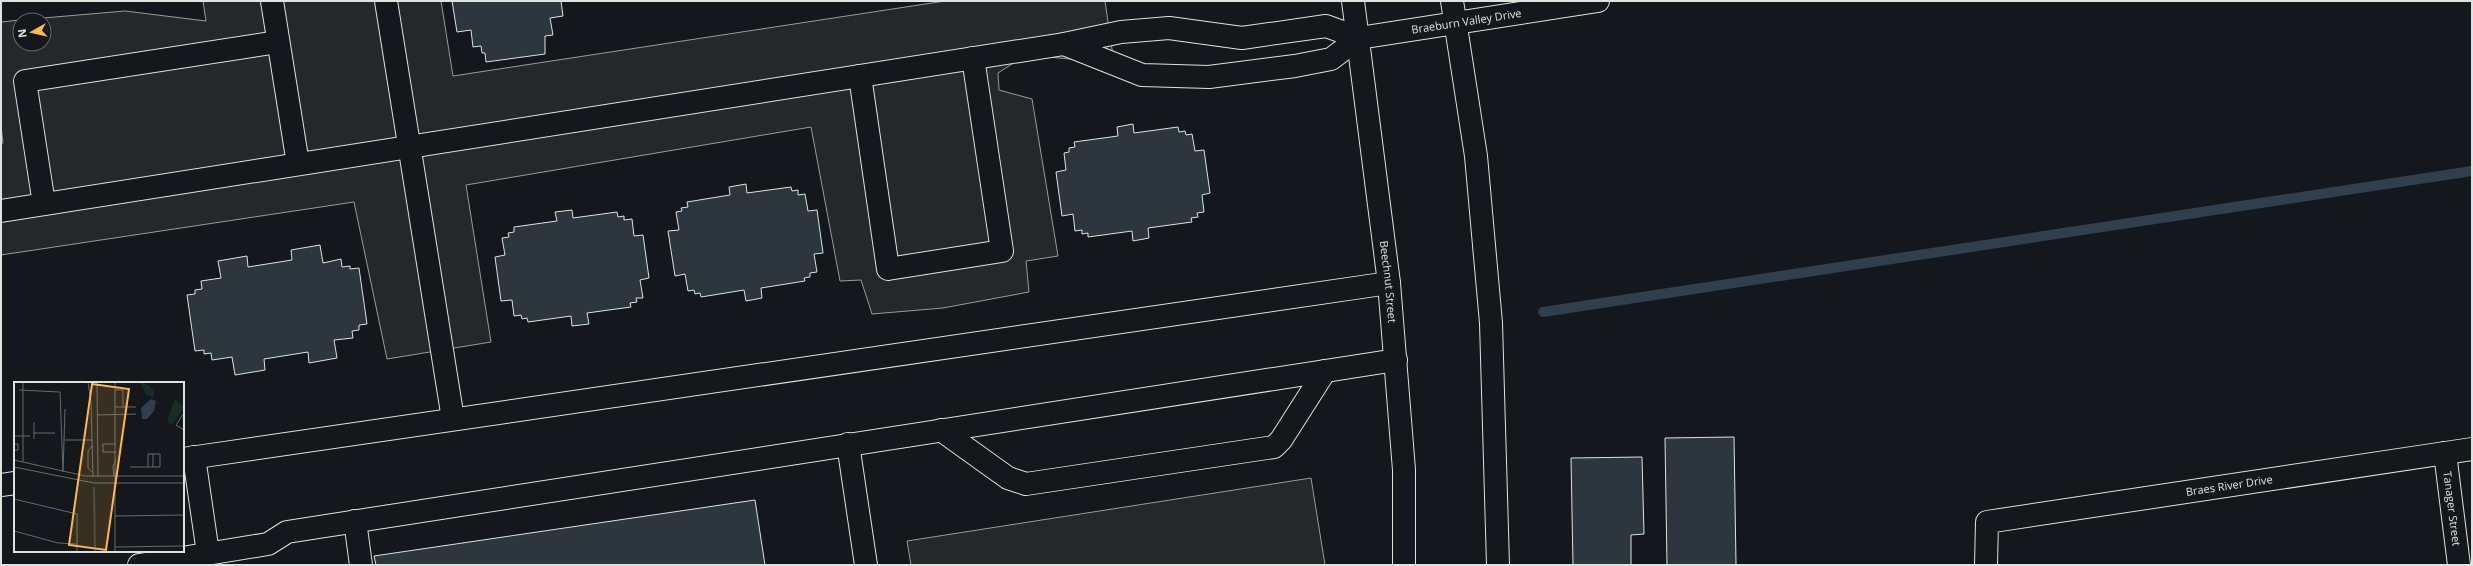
<svg xmlns="http://www.w3.org/2000/svg" width="2473" height="566" viewBox="0 0 2473 566" font-family="'Open Sans',sans-serif">
  <style>
    .parking { fill: #24282b; stroke: #939e99 }
    .lines { fill: none; stroke-linecap: round; stroke-linejoin: round }
    .stream { stroke: #2f3f4d; stroke-width: 10 }
    .building { fill: #2c363c; stroke: #d8e6dc }
    .minor-casing { stroke: #d8e6dc; stroke-width: 24 }
    .major-casing { stroke: #d8e6dc; stroke-width: 24 }
    .minor { stroke: #14181c; stroke-width: 22 }
    .major { stroke: #14181c; stroke-width: 22 }
    .labels { text-anchor: middle; stroke-width: 3; stroke-linejoin: round; paint-order: stroke }
    .street-label { font-size: 11px; fill: #d8e6dc; stroke: #14181c }
    .inset-river { fill: none; stroke: #2f3f4d; stroke-width: 2 }
    .inset-road { fill: none; stroke: #626a69; stroke-width: 1 }
    .view { fill: #ffb74d; fill-opacity: 0.15; stroke: #ffb74d; stroke-width: 2 }
    .inset-edge { fill: none; stroke: #d8e6dc; stroke-width: 2 }
  </style>
  <rect width="100%" height="100%" fill="#14181c"/>
  <path class="parking" d="M203,1H441L453,76L945,1H1105L1114,63L1026,55L998,73L999,90L1032,99L1058,256L1026,261L1029,292L943,308L872,314L861,280L840,281L811,127L466,185L491,342L387,359L354,202L1,255V144L3,143L1,126V22L20,20V44H44V20H20L125,11L206,21Z
    M1311,478L1325,565H911L907,541Z"/>
  <g class="lines">
    <path class="stream" d="M1543,312L2472,171"/>
  </g>
  <path class="building" d="M452,1H561L563,16L550,18L553,35L545,36V54L486,62L485,53H482L481,46L473,47L471,30L457,32Z
    M1133,124L1134,133L1178,127L1179,132L1185,131L1186,135L1192,134L1195,151L1204,150L1210,193L1202,195L1204,212L1197,213L1198,217L1191,218L1192,222L1148,228L1149,238L1133,241L1132,231L1088,237V233L1082,234V230L1075,231L1073,214L1062,216L1056,172L1066,170L1064,153L1069,152V148L1075,147L1074,142L1118,136L1117,127Z
    M746,184L747,193L791,187L792,191L798,190V195L805,194L808,211L817,210L823,253L814,254L817,272L810,273V277L804,278L805,281L761,288L762,298L746,301L744,290L701,297L700,293L695,294L694,290L688,291L685,274L675,276L668,231L679,230L676,212L682,211L681,208L688,207L687,202L730,195L729,187Z
    M572,210L573,218L617,212L618,217L624,216V220L632,219L634,236L643,235L649,278L640,280L643,298H636L637,302L630,303L631,307L587,313L589,324L572,326L571,316L528,322L527,318L522,319L521,315L514,316L512,300L501,301L495,257L505,255L502,238L509,237L508,233L514,232V227L557,221L555,212Z
    M320,245L323,263L341,259L342,267L350,266V269L359,268L367,324L359,325V330L352,331L353,338L334,340L337,358L309,363L308,352L264,359L265,370L235,375L232,357L212,360L211,353L204,354V350L195,351L187,295L195,294V290L202,289L201,281L221,278L218,261L247,256L248,267L292,260L291,250Z
    M1734,437L1736,565H1667L1665,438Z
    M1642,457L1644,534L1631,535V565H1573L1571,458Z
    M755,500L765,565H376L374,556Z"/>
  <g class="lines">
    <defs>
      <g id="minor">
        <path d="M272,1L298,164"/>
        <path d="M386,1L453,419"/>
        <path id="s1" d="M1064,44L1142,75L1209,77L1295,66L1331,59L1359,38L1598,1"/>
        <path d="M860,76L888,269L1002,251L973,58"/>
        <path d="M44,204L25,81L278,42"/>
        <path d="M1,211L1064,44L1121,32L1169,28L1242,38L1326,26L1359,38"/>
        <path d="M941,430L1008,478L1026,484L1267,448L1274,447L1281,440L1325,371"/>
        <path d="M848,444L866,565"/>
        <path id="s2" d="M2445,453L2459,565"/>
        <path d="M194,457L208,553"/>
        <path d="M183,459L1389,283"/>
        <path d="M1,485L15,483"/>
        <path d="M355,521L361,565"/>
        <path d="M139,565L268,544L287,532L1396,360"/>
        <path id="s3" d="M1986,565L1987,522L2472,449"/>
      </g>
      <g id="major">
        <path id="s4" d="M1353,1L1389,283L1404,470V565"/>
        <path d="M1452,1L1476,156L1491,323L1498,565"/>
      </g>
    </defs>
    <use href="#minor" class="minor-casing"/>
    <use href="#major" class="major-casing"/>
    <use href="#minor" class="minor"/>
    <use href="#major" class="major"/>
  </g>
  <g class="labels">
    <g class="street-label">
      <text dy="4" stroke="none"><textPath href="#s1" startOffset="418">Braeburn Valley Drive</textPath></text>
      <text dy="4" stroke="none"><textPath href="#s4" startOffset="283">Beechnut Street</textPath></text>
      <text dy="4" stroke="none"><textPath href="#s3" startOffset="288">Braes River Drive</textPath></text>
      <text dy="4" stroke="none"><textPath href="#s2" startOffset="56">Tanager Street</textPath></text>
    </g>
  </g>
  <g transform="translate(14 382)">
    <rect width="170" height="170" fill="#14181c"/>
    <path d="M129,0L140,8V16L132,12L126,1ZM161,17L170,25L158,43L153,39Z" fill="#1a2d24"/>
    <path d="M137,17L142,19L140,29L133,37H128L127,26Z" fill="#2f3f4d"/>
    <path class="inset-river" d="M80,105L81,170"/>
    <path class="inset-road" d="M9,0V80M74,0L77,21L79,95M83,0L84,95M5,8L46,10L49,90M101,8H109V25M101,25H122M170,31L162,43L170,48M83,33L122,32M20,40V57M20,51H41M0,54H16M51,58H78M0,62H4V68H0M102,62H89V70H102M0,78L71,94H170M0,85L80,101H170M116,85H146V72H139V85M134,85V72H139M49,90L51,27M78,90L74,86V69L78,64M100,95L99,85L102,77M0,117L63,132V170M101,134L170,133M0,149L44,161L63,162M101,165L170,164M101,170V0"/>
    <path class="view" d="M78,2L115,7L92,168L55,163Z"/>
    <rect width="170" height="170" class="inset-edge"/>
  </g>
  <rect width="2473" height="566" fill="none" stroke="#d8e6dc" stroke-width="4"/>
  <g transform="translate(32 32) rotate(262)"><circle r="19" fill="#14181c" stroke="#626a69"/>
  <path d="M0-3L7 15L0 10L-7 15Z" fill="#ffb74d"/>
  <text y="-6" font-size="11" font-weight="bold" text-anchor="middle" fill="#d8e6dc">N</text>
  </g>
</svg>
